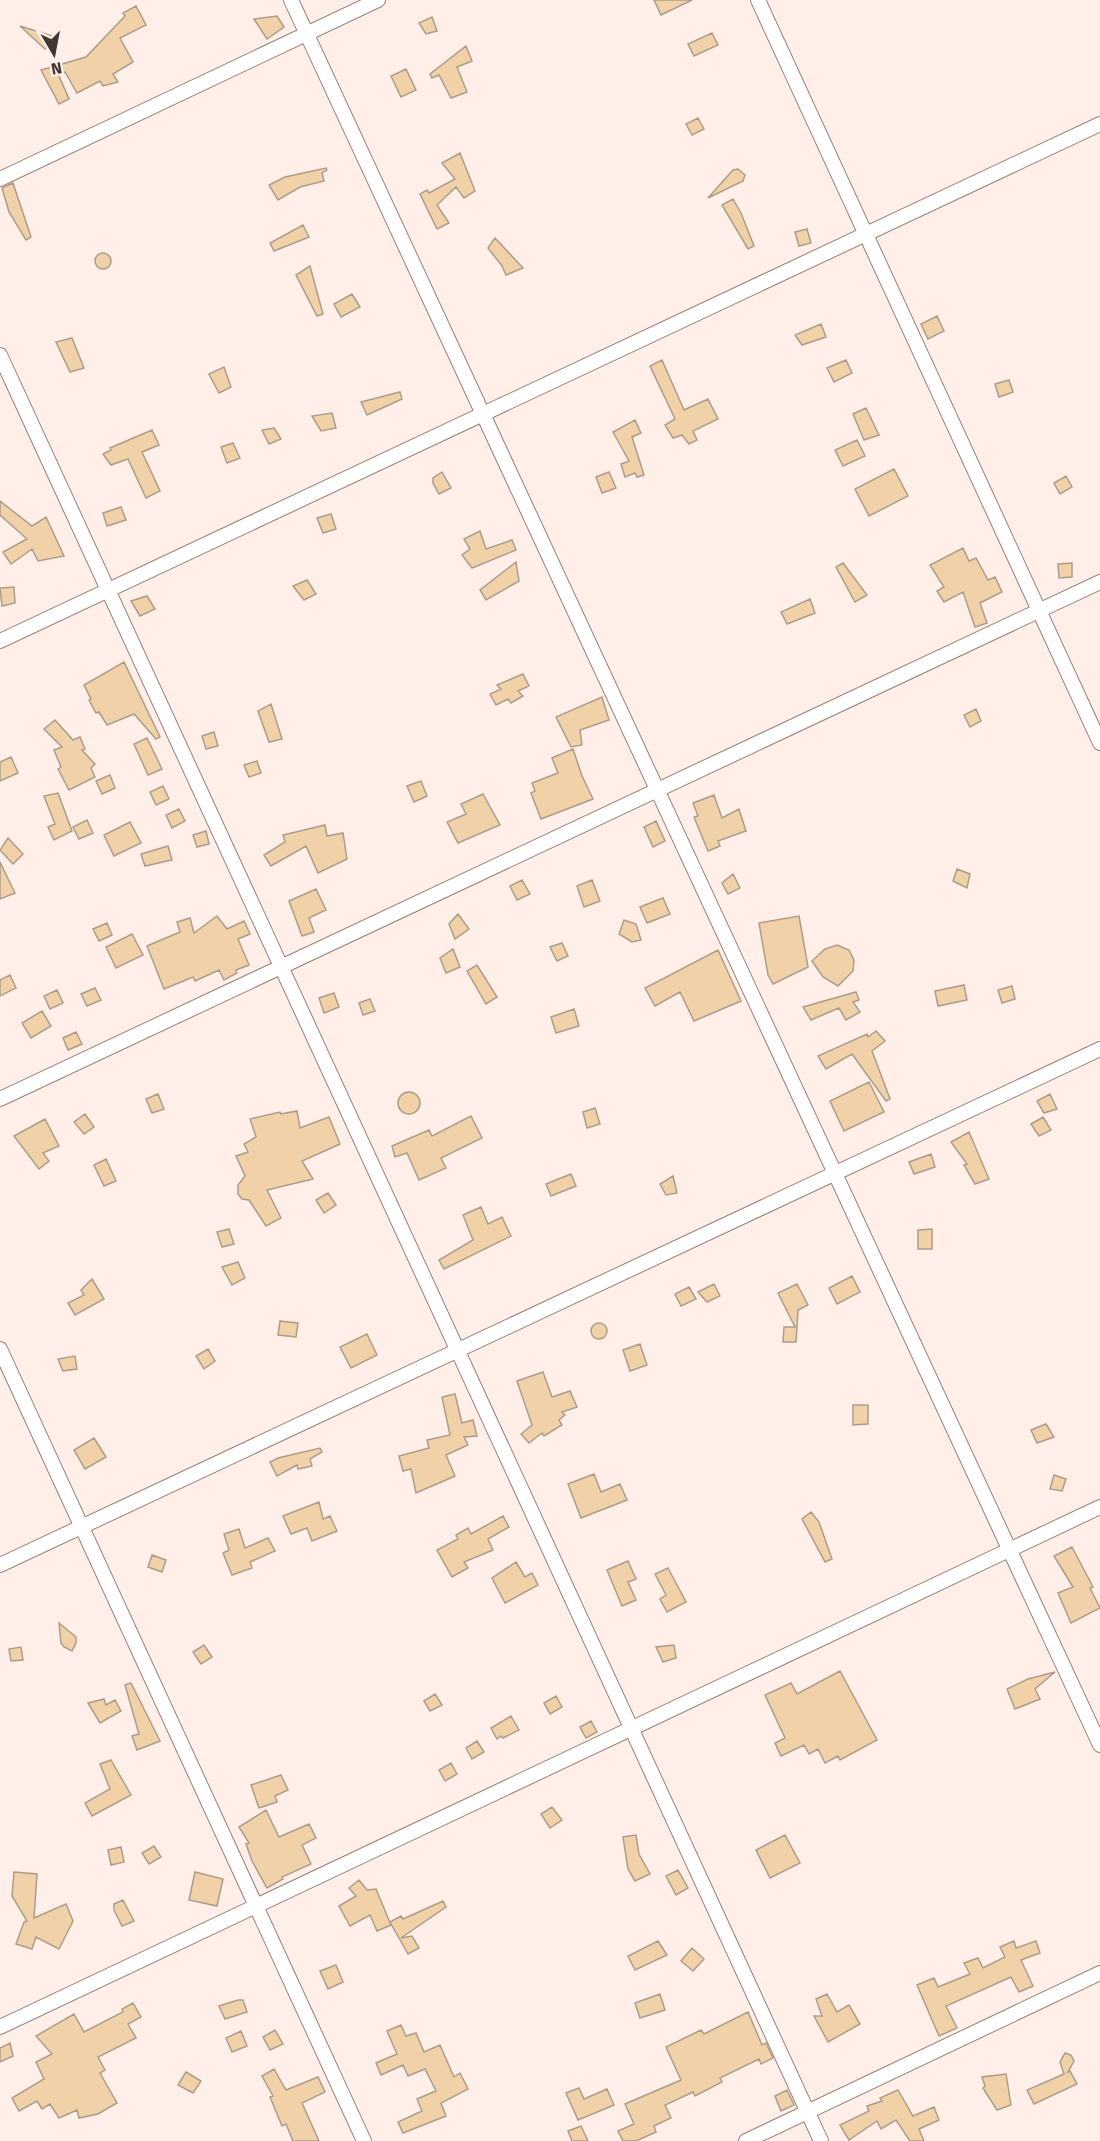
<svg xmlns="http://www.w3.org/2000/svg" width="1100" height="2141" viewBox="0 0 1100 2141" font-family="'Fira Sans',sans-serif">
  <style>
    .building { fill: #f0d1a8; stroke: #ac9d8a; stroke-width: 1.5 }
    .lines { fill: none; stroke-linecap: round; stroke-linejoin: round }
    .street-casing { stroke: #988176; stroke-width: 16 }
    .street { stroke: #fff; stroke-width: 14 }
  </style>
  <rect width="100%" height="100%" fill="#ffefe8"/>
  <path class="building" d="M654,0H692L661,15Z
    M136,6L146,25L120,38L133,62L113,74L118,82L103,86L100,81L77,93L65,72L59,76L69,99L59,104L41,70L86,57L125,16L123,13Z
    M277,16L284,27L267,39L254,19Z
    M432,17L437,31L426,34L419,23Z
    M20,26L56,37L45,49Z
    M712,33L718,45L694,56L688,44Z
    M466,46L472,61L457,67L467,92L451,98L439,75L432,78L430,74Z
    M406,69L416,90L401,97L391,76Z
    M698,118L704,129L692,135L686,124Z
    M460,153L475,191L464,198L456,187L437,205L449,223L437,229L420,194L427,190L429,193L455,179L442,163Z
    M326,168L327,170L322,173L324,181L300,187L278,200L269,185L285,177Z
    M738,169L745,175L743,181L708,198L733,170Z
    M13,183L31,237L26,240L9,212L2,188Z
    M733,199L741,213L754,246L748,249L722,205Z
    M303,225L309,237L274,251L270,243Z
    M807,229L811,243L799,246L795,232Z
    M495,238L523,268L506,275L502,266L488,248Z
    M95 261a8 8 0 1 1 16 0a8 8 0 1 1-16 0Z
    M310,266L323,314L317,316L296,275Z
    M352,294L360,307L341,317L334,304Z
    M937,316L944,331L928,339L921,324Z
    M821,324L826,337L802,345L795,335Z
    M72,338L84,368L70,372L56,342Z
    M662,360L684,410L708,399L718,419L693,431L697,440L689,444L682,435L673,438L665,425L675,419L650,366Z
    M846,360L852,373L834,382L827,368Z
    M224,367L231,387L219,393L209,374Z
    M1009,380L1013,392L999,397L995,384Z
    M400,392L402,399L367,415L361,402Z
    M866,408L879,435L864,440L853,414Z
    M332,413L336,428L321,431L312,416Z
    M635,420L641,433L632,437L644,475L637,477L635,473L625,477L621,464L629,461L613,432Z
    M274,428L281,439L269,444L262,430Z
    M152,430L159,445L142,452L160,491L146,498L128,459L111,465L103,454L111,450L110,448Z
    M857,440L865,456L843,466L835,450Z
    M233,443L240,458L227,463L221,447Z
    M894,469L908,496L869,516L855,489Z
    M442,472L451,488L439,494L433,483V478Z
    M609,472L616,488L602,493L596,477Z
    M1066,476L1072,487L1060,494L1054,483Z
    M0,501L32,526L46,517L64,556L38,561L32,549L11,564L3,552L27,539L0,515Z
    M121,507L126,520L107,526L103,513Z
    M331,514L336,529L323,533L317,518Z
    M480,531L486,549L512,540L516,550L472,568L462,555L470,549L464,539Z
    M963,548L969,561L976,558L988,580L995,577L1002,592L980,603L987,623L975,627L963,592L944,602L937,591L944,587L930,565Z
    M516,562L519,581L486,600L480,590Z
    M843,563L867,595L855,602L836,567Z
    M1072,563V577L1059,578L1058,564Z
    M307,580L316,594L304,600L293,586Z
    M14,587L15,603L2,606L0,588Z
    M147,596L155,609L140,616L131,601Z
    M810,599L815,613L787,624L781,612Z
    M124,662L160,737L156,739L134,714L107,725L99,712L96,713L89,700L91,699L84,685Z
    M523,674L529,686L518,691L523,696L511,703L508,699L496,705L490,694L501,689L497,685Z
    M602,697L609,720L580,730L582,745L571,747L556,717Z
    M271,704L282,739L269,742L258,711Z
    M976,709L981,721L970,727L964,715Z
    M55,720L73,740L80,737L85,749L82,750L95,764L91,768L95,777L69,790L58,769L61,767L54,750L62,747L44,729Z
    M214,732L218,746L206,749L202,736Z
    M147,738L162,769L148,775L134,744Z
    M573,749L582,776L593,799L541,819L531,793L535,791L532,783L558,773L552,758Z
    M11,757L18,773L0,781V762Z
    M257,761L261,773L249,777L244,765Z
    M110,775L115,788L102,794L96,781Z
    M421,781L427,796L414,802L407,786Z
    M163,786L169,799L156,805L150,792Z
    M58,793L72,831L54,840L48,827L55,824L44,796Z
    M483,794L500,825L458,843L447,822L466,814L461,804Z
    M714,795L722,818L739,809L746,831L718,841L720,846L708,851L694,817L698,816L693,803Z
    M179,809L185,821L172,828L166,815Z
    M87,820L93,833L79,839L73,827Z
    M656,821L665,841L653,847L644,827Z
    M130,822L141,843L114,856L104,835Z
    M325,825L327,836L343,833L347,859L318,873L306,846L271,866L264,855L285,842L283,835Z
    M206,831L209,844L197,847L193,835Z
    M8,838L23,854L13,864L0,850Z
    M168,846L172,860L145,866L141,854Z
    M0,862L15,893L0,899Z
    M957,869L970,874L967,888L953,881Z
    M733,874L740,888L728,894L722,883Z
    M522,880L530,894L517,900L510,886Z
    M592,880L600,901L584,907L577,886Z
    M316,889L326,910L309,918L314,932L302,936L289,901Z
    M663,898L670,914L647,923L640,907Z
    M458,914L469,929L455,939L449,924Z
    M217,916L227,929L244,921L250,934L238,939L249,965L236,970L237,973L224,980L219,970L195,981L193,977L164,989L147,946L180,932L177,922L190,918L194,933Z
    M799,916L808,967L773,984L768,975L759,923Z
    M624,920L636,924L641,940L632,942L619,934Z
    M107,923L112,935L99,941L93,929Z
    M132,934L143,955L116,968L106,947Z
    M562,943L568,956L557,961L550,947Z
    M837,945L849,950L854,960L853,971L838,986L823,977L812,961L825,949Z
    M453,949L460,967L446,973L440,958Z
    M718,950L741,1001L694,1021L680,992L655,1006L645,988Z
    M477,965L497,997L486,1004L467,971Z
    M10,975L16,988L0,996V980Z
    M964,985L967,1000L938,1006L935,991Z
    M1012,986L1015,999L1002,1003L998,990Z
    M95,988L101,1000L87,1006L81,994Z
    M57,990L63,1003L50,1009L44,996Z
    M856,992L859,1000L853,1002L860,1012L846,1020L839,1008L811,1020L803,1007Z
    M334,993L339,1007L324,1013L319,998Z
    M370,999L375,1011L363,1015L359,1003Z
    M574,1009L579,1026L556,1033L551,1017Z
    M42,1011L51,1026L31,1038L22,1023Z
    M876,1031L885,1041L872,1051L890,1099L886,1101L852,1054L826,1069L818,1056L867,1034L868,1037Z
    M76,1032L82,1044L68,1050L63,1038Z
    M869,1082L884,1112L844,1131L830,1101Z
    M398 1103a11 11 0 1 1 22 0a11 11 0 1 1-22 0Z
    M158,1094L164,1109L152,1113L146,1099Z
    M1050,1094L1057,1109L1044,1113L1037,1101Z
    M595,1108L600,1124L587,1128L583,1112Z
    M297,1111L300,1128L329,1117L340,1144L302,1161L313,1179L267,1190L281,1218L266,1226L249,1200L242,1199L238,1194V1185L245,1176L236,1156L248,1152L244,1144L256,1137L250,1119L280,1112L281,1114Z
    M85,1114L94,1127L84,1134L74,1122Z
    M471,1116L482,1138L441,1158L446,1168L419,1180L407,1153L395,1157L392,1146L429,1130L432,1136Z
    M1043,1117L1051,1130L1039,1136L1031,1124Z
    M45,1119L59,1146L43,1153L49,1161L39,1169L14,1136Z
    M969,1132L989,1179L975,1184L964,1165L967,1164L951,1142Z
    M931,1154L935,1167L914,1174L909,1162Z
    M106,1159L116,1181L104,1186L94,1165Z
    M571,1174L576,1186L551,1196L546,1184Z
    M673,1176L677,1193L666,1195L660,1184Z
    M328,1193L336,1205L324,1213L316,1200Z
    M481,1207L488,1224L502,1217L511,1236L444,1269L439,1260L473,1240L463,1215Z
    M229,1229L234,1244L222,1247L217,1232Z
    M932,1229V1249H918V1230Z
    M238,1262L245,1278L232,1285L222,1267Z
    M852,1276L860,1292L837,1304L829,1288Z
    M92,1279L104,1299L75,1315L68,1303L84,1295L81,1290Z
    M714,1284L720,1296L707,1302L698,1292Z
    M797,1284L808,1305L798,1310L796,1342H783L784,1327H795L778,1293Z
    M689,1287L696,1299L681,1306L675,1294Z
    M280,1321L298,1323L296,1337L278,1335Z
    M591 1331a8 8 0 1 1 16 0a8 8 0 1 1-16 0Z
    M367,1334L377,1355L351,1368L340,1347Z
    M640,1344L647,1365L630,1371L623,1350Z
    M208,1349L215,1361L204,1369L196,1356Z
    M75,1356L77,1369L63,1371L58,1359Z
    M543,1372L552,1397L570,1391L577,1407L562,1412L565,1415L559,1420L562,1425L544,1436L542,1433L529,1443L521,1434L532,1425L517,1381Z
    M455,1394L462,1423L473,1420L477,1436L464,1437L468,1445L446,1455L455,1476L416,1493L411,1469L403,1471L399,1456L429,1448L427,1440L450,1435L442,1397Z
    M853,1405H868V1424L853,1425Z
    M1046,1424L1054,1437L1037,1443L1031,1430Z
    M94,1438L106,1457L85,1469L74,1450Z
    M320,1448L322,1452L310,1459L312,1466L298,1469L297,1465L277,1476L270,1462L278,1458Z
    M594,1474L601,1492L620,1484L627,1500L581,1518L568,1484Z
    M1054,1475L1066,1479L1062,1491L1050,1489Z
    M319,1502L323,1519L330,1516L337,1531L312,1541L307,1528L291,1534L283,1516Z
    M811,1512L819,1522L832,1559L825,1562L802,1519Z
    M503,1516L509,1527L488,1539L493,1550L464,1562L468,1568L452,1577L437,1550L458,1539L456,1535L468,1528L471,1534Z
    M239,1529L245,1548L268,1538L275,1551L250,1562L252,1568L232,1575L223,1553L229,1550L224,1534Z
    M1072,1547L1093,1587L1090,1588L1100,1608L1071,1623L1058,1593L1073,1587L1054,1556Z
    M152,1555L166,1560L162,1572L148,1567Z
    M628,1561L636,1579L628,1582L636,1600L622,1606L607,1570Z
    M516,1562L525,1577L532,1573L538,1585L505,1603L492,1578Z
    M668,1568L686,1602L667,1612L660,1599L666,1595L655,1574Z
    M59,1623L76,1637V1643L72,1651L64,1647L61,1643Z
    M204,1645L212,1657L201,1664L193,1652Z
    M674,1645L676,1658L663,1662L656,1647Z
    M21,1647L23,1660L11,1661L9,1649Z
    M840,1671L877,1740L840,1760L838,1756L825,1763L818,1749L809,1754L804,1745L781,1756L775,1743L785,1738L765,1695L791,1683L797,1694Z
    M1055,1672L1035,1689L1040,1699L1015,1709L1007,1689L1028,1679Z
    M131,1683L160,1741L137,1750L132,1736L139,1734L125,1685Z
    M435,1694L442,1705L430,1711L424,1701Z
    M556,1696L562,1707L550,1714L544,1703Z
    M104,1699L106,1705L115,1700L121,1711L100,1723L88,1703Z
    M511,1716L519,1730L503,1738L501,1736L497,1739L491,1728Z
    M591,1721L597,1732L586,1738L580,1727Z
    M477,1741L484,1752L472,1759L466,1748Z
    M111,1760L131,1795L92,1816L85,1803L110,1789L100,1764Z
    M451,1763L457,1774L445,1781L439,1770Z
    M281,1775L288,1790L275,1796L277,1802L259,1808L251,1785Z
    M552,1807L562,1820L550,1828L541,1814Z
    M266,1810L279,1837L309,1824L316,1838L302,1845L311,1864L282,1877L283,1879L267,1888L252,1861L246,1844L249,1843L239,1827Z
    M636,1835L639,1854L650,1874L635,1881L628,1869L623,1837Z
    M785,1835L800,1863L770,1878L756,1850Z
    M154,1846L161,1857L149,1864L142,1853Z
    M121,1847L124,1862L111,1865L108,1850Z
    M678,1870L688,1888L676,1895L666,1876Z
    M14,1872L37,1874L34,1918L66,1904L73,1921L59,1949L36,1937L32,1949L16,1944L24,1922L27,1921L12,1896Z
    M195,1872L223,1879L217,1906L189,1900Z
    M359,1880L367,1890L376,1889L391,1925L377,1931L370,1915L350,1926L339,1906L356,1896L349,1888Z
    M123,1900L134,1921L122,1926L114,1910V1904Z
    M443,1901L446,1907L401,1938L412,1936L419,1948L408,1954L390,1922L401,1916L403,1919Z
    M658,1941L667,1955L635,1970L628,1956Z
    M1014,1941L1016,1948L1036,1941L1040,1953L1021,1960L1033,1986L1019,1992L1011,1977L946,2006L957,2028L939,2036L917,1985L934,1978L938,1987L970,1974L964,1963L978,1958L983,1968L1005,1957L1000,1947Z
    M692,1948L704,1959L693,1971L681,1961Z
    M336,1965L343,1982L328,1989L320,1971Z
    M660,1994L665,2010L640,2018L635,2003Z
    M827,1994L837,2012L849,2005L860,2024L828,2042L814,2016H822L816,1999Z
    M238,2000H243L247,2012L225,2019L219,2006Z
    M133,2003L141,2017L128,2024L136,2038L98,2057L105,2070L100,2073L117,2103L98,2114L79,2118L77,2110L59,2118L50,2104L42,2109L37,2101L19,2111L12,2098L44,2079L36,2062L52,2054L36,2036L74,2014L84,2032L123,2012L122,2009Z
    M748,2012L762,2045L766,2043L773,2058L761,2064L759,2059L720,2078L722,2082L695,2096L693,2092L665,2105L671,2118L654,2126L656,2132L636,2141H623L618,2131L634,2124L625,2104L681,2080L666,2047L701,2030L704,2034Z
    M401,2025L406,2036L416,2033L424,2052L440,2045L454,2077L460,2073L468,2089L441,2103L446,2116L403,2133L398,2122L422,2111L417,2099L436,2091L425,2069L408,2076L403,2065L381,2075L376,2063L397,2054L387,2031Z
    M275,2030L283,2044L270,2050L263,2037Z
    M241,2031L247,2046L232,2052L226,2038Z
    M10,2043L13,2056L0,2062V2048Z
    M1065,2053L1071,2055L1074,2061L1068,2072L1070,2071L1077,2084L1034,2104L1027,2090L1064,2074L1060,2062Z
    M274,2069L286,2090L318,2077L325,2092L302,2103L319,2141H293L286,2124L282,2126L270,2097L273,2096L262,2076Z
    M186,2072L201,2081L193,2093L178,2085Z
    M1006,2074L1011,2105L997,2110L983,2088L985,2086L982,2077Z
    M579,2088L584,2099L607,2089L614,2105L578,2120L566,2093Z
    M787,2090L794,2105L781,2111L775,2096Z
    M898,2090L913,2116L934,2107L939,2120L919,2129L924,2141H910L896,2120L881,2129L877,2121L849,2140L840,2125L869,2111L867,2106L882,2101L880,2098Z
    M581,2126L588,2141H572L568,2131Z"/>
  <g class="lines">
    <defs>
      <path id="street" d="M291,0L1100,1745
        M758,0L1100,743
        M0,179L378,0
        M0,355L821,2141
        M0,641L1100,124
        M0,1099L1100,582
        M0,1349L364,2141
        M0,1565L1100,1049
        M0,2027L1100,1507
        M746,2141L1100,1973"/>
    </defs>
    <use href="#street" class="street-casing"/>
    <use href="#street" class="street"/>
  </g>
  <g transform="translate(54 54) rotate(170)" stroke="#ffefe8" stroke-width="4.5" paint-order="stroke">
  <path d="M0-4.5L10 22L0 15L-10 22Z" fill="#403631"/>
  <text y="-9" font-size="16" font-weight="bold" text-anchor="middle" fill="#403631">N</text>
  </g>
</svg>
